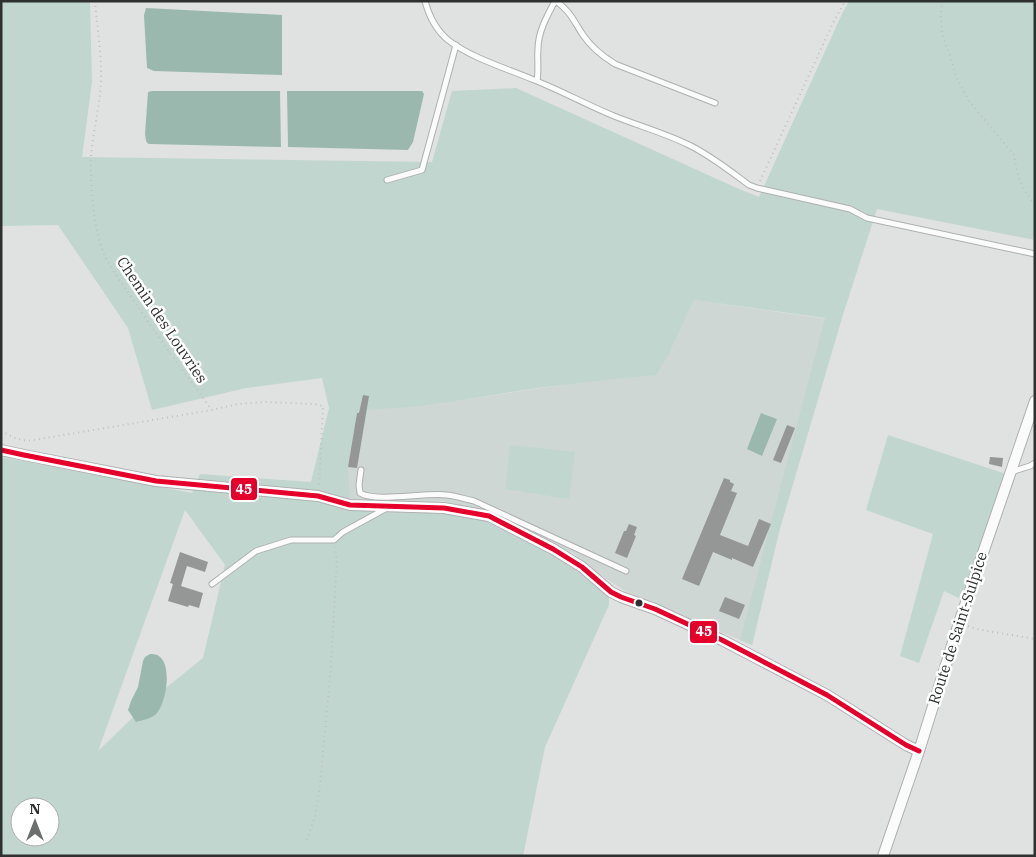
<svg xmlns="http://www.w3.org/2000/svg" width="1036" height="857" viewBox="0 0 1036 857" font-family="'IBM Plex Serif',serif">
  <style>
    .built { fill: #ced7d3 }
    .green { fill: #c1d6ce; fill-rule: evenodd }
    .water { fill: #9ab8ae }
    .building { fill: #959796 }
    .lines { fill: none; stroke-linecap: round; stroke-linejoin: round }
    .service-casing { stroke: #aeb0b0; stroke-width: 7 }
    .minor-casing { stroke: #aeb0b0; stroke-width: 12 }
    .path { stroke: #bfc0c0; stroke-width: 2; stroke-dasharray: 1 4; stroke-linecap: butt }
    .service { stroke: #fafbfa; stroke-width: 5 }
    .minor { stroke: #fafbfa; stroke-width: 10 }
    .bus-1-casing { stroke: #fff; stroke-width: 9 }
    .bus-1 { stroke: #e4002b; stroke-width: 5 }
    .bus-dot { fill: #2f3130; stroke: #fff; stroke-width: 2 }
    .labels { text-anchor: middle; stroke-width: 5; stroke-linejoin: round; paint-order: stroke }
    .street-label { font-size: 15px; fill: #2f3130; stroke: #fff }
    .line-badge { stroke: #fff; stroke-width: 2 }
    .badge-label { font-size: 14px; text-anchor: middle; font-weight: bold; fill: #fff }
  </style>
  <rect width="100%" height="100%" fill="#dfe2e1"/>
  <path class="built" d="M694,300L841,321L780,528L752,645L625,591L599,574L573,553L489,514L444,501L402,503L350,499L348,467L357,413L360,409H382L461,400L561,385L669,354Z"/>
  <path class="green" d="M1,1H90L92,82L82,157L432,162L452,91L516,88L739,189L759,197L841,16L849,1H1035V240L877,209L841,321L780,528L752,645L740,640L825,318L694,300L669,354L656,375C624,378 592,381 561,385C494,393 427,409 359,410V413H357L348,467L351,508L444,513L488,520L560,558L609,595V605L545,747L523,856H1V457L192,493L200,474L311,482L329,408L322,378L246,388L152,410L128,328L58,225L1,226ZM185,510L225,565L203,658L151,700L98,751ZM20,807H50V837H20Z
    M888,435L1006,474L963,600L944,591L919,663L900,656L933,534L866,510Z
    M510,445L575,452L569,499L505,489Z"/>
  <path class="water" d="M146,8L282,15V75L154,71L147,68L144,15Z
    M152,91H280L281,147L149,144C145,142 146,138 145,134L148,92Z
    M287,91H422L424,94L413,142L408,150L288,147Z
    M761,413L777,419L762,456L747,449Z
    M150,654C175,651 168,704 155,715C150,719 142,720 136,722L128,710L131,701L138,687L143,661L145,657Z"/>
  <path class="building" d="M363,395L369,396L357,468L348,467L357,413H359Z
    M787,425L795,428L781,463L773,460Z
    M990,457L1003,458L1002,467L989,464Z
    M724,478L730,480V482L734,484L731,491L737,493L720,535L748,546L759,519L771,524L753,567L732,558V560L713,552L699,586L682,579Z
    M629,524L637,527L634,535L636,536L627,558L615,553L624,531H626Z
    M180,552L208,562L205,572L187,566L181,586L203,593L199,608L189,605L188,607L168,601L173,584L170,583Z
    M725,597L745,605L739,619L719,611Z"/>
  <g class="lines">
    <defs>
      <path id="service" d="M425,1C429,16 436,30 448,40C473,59 506,68 534,80C562,91 587,105 614,116C639,126 665,133 689,145C710,155 730,171 749,185L757,188L850,209L867,218L1035,254
        M556,1C571,12 573,20 583,35C591,47 602,56 615,64L715,103
        M537,81C539,70 537,60 538,49C538,32 547,16 555,1
        M387,180L422,170L456,45
        M361,470L359,485L360,493C377,503 425,492 447,495C456,496 465,499 474,501L626,571
        M1011,472L1030,466L1035,463
        M212,584L256,551L291,540H334L343,532L385,509"/>
      <path id="minor" d="M1,450L24,455L156,481L318,496L350,505L444,508L489,516L553,549L582,567L611,592L621,597L655,609L722,640L827,695L906,745L919,751
        M883,856L919,751L959,623L1035,401"/>
    </defs>
    <use href="#service" class="service-casing"/>
    <use href="#minor" class="minor-casing"/>
    <path class="path" d="M95,1C97,27 102,54 101,81C100,106 93,131 91,156C90,183 93,221 101,246C107,264 120,280 130,295C156,335 184,372 212,410
      M942,1L941,17L942,35L950,55L956,77L969,101L1014,155L1017,172L1021,184L1035,207
      M760,181L833,23L845,1
      M1,431L17,439L28,441L212,410L238,404L265,402L314,404L323,406L319,487
      M968,626L976,629L1035,639
      M307,840L315,817L320,785L331,666L337,559L335,547"/>
    <use href="#service" class="service"/>
    <use href="#minor" class="minor"/>
    <defs>
      <path id="bus-1" d="M1,450L24,455L156,481L318,496L350,505L444,508L489,516L553,549L582,567L611,592L621,597L655,609L722,640L827,695L906,745L919,751"/>
    </defs>
    <use href="#bus-1" class="bus-1-casing"/>
    <use href="#bus-1" class="bus-1"/>
  </g>
  <circle class="bus-dot" cx="639" cy="603" r="4.5"/>
  <g class="labels">
    <g class="street-label">
      <text transform="translate(162 320) rotate(56)" y="5">Chemin des Louvries</text>
      <text transform="translate(958 628) rotate(-72)" y="5">Route de Saint-Sulpice</text>
    </g>
  </g>
  <g class="line-badge">
    <rect x="230" y="477" width="28" height="24" rx="5" fill="#e4002b"/>
    <rect x="689" y="620" width="29" height="24" rx="5" fill="#e4002b"/>
  </g>
  <g class="badge-label">
    <text x="244" y="494">45</text>
    <text x="704" y="636">45</text>
  </g>
  <rect width="1036" height="857" fill="none" stroke="#2f3130" stroke-width="5"/>
  <g transform="translate(35 822)"><circle r="24" fill="#ffffff" stroke="#acadac"/>
  <path d="M0-4L9 19L0 12L-9 19Z" fill="#6d6f6e"/>
  <text y="-8" font-size="14" font-weight="bold" text-anchor="middle" fill="#2f3130">N</text>
  </g>
</svg>
